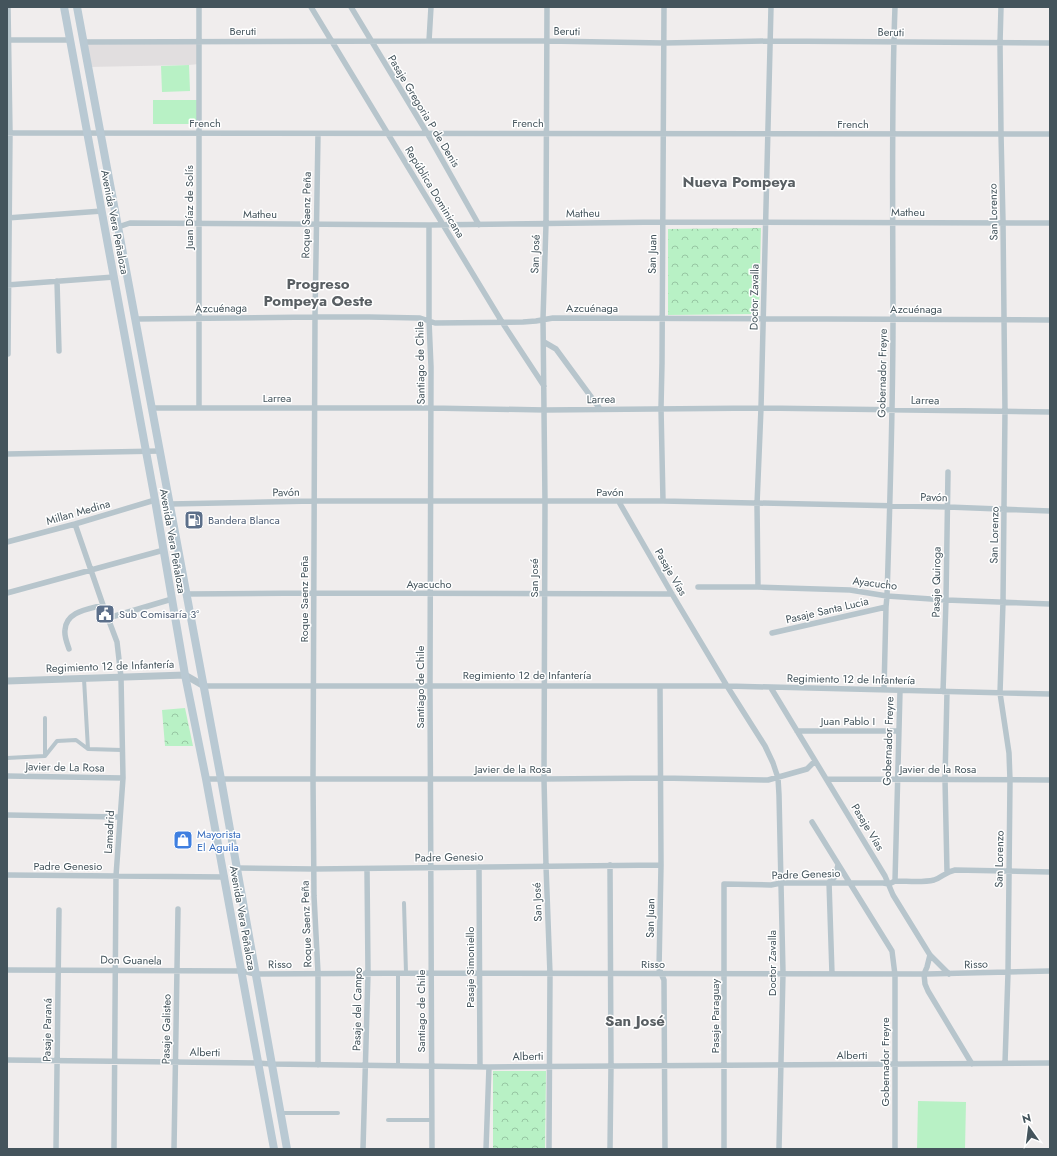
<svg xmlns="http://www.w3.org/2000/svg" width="1057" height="1156" viewBox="0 0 1057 1156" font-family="Jost,sans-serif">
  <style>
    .education { fill: #e1dedf }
    .park { fill: url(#park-crowns) }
    .pitch { fill: #b8f1c5 }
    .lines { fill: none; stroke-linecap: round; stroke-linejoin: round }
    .pedestrian { stroke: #b7c5cc; stroke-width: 4 }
    .minor { stroke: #b7c5cc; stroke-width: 5.5 }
    .tertiary { stroke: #b7c5cc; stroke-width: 7 }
    .secondary { stroke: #b9c9d3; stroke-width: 8 }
    .labels { text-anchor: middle; stroke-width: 3; stroke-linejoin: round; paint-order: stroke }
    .street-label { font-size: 11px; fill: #44545c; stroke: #fff }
    .service-label { font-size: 11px; fill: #4e5e75; stroke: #fff; text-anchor: start }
    .shop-label { font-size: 11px; fill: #366cbe; stroke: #fff; text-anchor: start }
    .district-label { font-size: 15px; font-weight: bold; fill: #595f63; stroke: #fff }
  </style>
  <defs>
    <pattern id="park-crowns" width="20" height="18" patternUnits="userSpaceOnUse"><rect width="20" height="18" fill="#b8f1c5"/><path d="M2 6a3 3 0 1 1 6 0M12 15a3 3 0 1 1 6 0" fill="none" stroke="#97c6a3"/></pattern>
  </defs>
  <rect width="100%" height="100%" fill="#f0eded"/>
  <path class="education" d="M199,41V64L189,65L88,67L83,42Z"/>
  <path class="park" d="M761,228L759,314L668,315V229Z
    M185,708L193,746H165L162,710Z
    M493,1071H546L545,1149H493Z"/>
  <path class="pitch" d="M189,65L190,91L162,92L161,66Z
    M153,100H197V124H153Z
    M918,1101L966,1102L965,1149H917Z"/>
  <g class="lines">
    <path class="pedestrian" d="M84,679L88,749
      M45,718V756
      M7,758L45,756L57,741L76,740L88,749L122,750
      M404,903L406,973
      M398,973V1066
      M281,1113H338
      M388,1120H432"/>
    <path class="minor" d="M311,7L502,322L544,386
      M351,7L427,133L479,225
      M547,7L546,224L543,319L545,502L544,779L546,866L550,974L549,1149
      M1001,7L1000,43L1001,134L1003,222L1005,411L1003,602L1000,693L1009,753L1010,780L1008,973L1005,1063
      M7,40H70
      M429,41L431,7
      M83,42L429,41H547L664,43L770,41L1050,43
      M7,133L1050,134
      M7,218L102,211
      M429,225V321L431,367L430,686L432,1149
      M118,227L130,223L429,225L663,222L1050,223
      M57,281L59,351
      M7,285L114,277
      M135,319L315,317H369L420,318L435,323L523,322L536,321L553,318L1050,320
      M544,342L556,349L600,409
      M8,354L10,133L8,7
      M152,408H430L545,410L761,408L1050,412
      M199,408V7
      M7,454L160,451
      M663,501L661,408L662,363L664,7
      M619,502L672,594L727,686L765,746L773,763L778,778L779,795L783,973L779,1149
      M170,504L314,501H663L948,507L1050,511
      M75,524L103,605L117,642L121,677L123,778L116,876L114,1149
      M7,542L75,524L155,500
      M698,587H758L850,590L887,596L946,600L1050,604
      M758,587L757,504L761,408L771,7
      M7,593L164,550
      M187,594L314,593L672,594
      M108,618L172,599
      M772,633L886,607
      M69,649C67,643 64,636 65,630C66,611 89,609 103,605
      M204,686H727L1050,694
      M660,686L661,865L659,969L664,980L665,1149
      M771,688L885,876L893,895L930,955L949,974
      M884,690L886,607L887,596C890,503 893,410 893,318C893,214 891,111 895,7
      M943,692L946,600L948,472
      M947,692L945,779L947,872
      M797,731H899
      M7,776L123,778
      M206,779H544L661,778L768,780L807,769L815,761
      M827,779L1050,780
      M7,815L119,817
      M812,822L892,951L895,975V1149
      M610,865L611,1066L610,1149
      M479,867L480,1067
      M237,868L314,869L661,865
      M7,875L225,877
      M895,881C908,881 922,883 934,880C943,877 945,872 955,870L1050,872
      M930,955L927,967L924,974L925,984L928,991L972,1064
      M7,970L242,971L255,974L431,973L927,974L1050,971
      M832,974L829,882L835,877L838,865
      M7,1060L258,1063L271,1064L489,1067L1050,1063
      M318,1065V973L314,896L313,779L315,317L318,134
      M56,1149L59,910
      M174,1149L178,909
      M363,1149L368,973L367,869
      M486,1149L489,1067
      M724,1149V884L771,885L781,883H883L889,884L895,881L900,691"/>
    <path class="tertiary" d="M7,681L185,675L204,686"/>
    <path class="secondary" d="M64,7L155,500L185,675L206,779L274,1149
      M77,7L221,779L287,1149"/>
  </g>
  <defs>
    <symbol id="fuel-square" viewBox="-11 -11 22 22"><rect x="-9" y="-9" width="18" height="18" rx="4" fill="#5c6f8a" stroke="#fff"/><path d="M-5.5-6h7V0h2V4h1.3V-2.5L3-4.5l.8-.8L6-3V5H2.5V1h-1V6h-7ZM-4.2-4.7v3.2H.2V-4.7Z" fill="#fff"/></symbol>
    <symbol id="civic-square" viewBox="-11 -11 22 22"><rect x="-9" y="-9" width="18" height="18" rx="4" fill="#5c6f8a" stroke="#fff"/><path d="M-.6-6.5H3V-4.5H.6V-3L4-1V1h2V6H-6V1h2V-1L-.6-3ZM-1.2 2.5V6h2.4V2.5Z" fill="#fff"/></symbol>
    <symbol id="shop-square" viewBox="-11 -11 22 22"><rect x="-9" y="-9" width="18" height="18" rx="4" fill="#3f7fe0" stroke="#fff"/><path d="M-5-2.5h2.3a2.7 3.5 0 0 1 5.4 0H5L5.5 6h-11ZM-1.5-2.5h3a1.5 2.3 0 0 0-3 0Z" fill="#fff"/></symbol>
  </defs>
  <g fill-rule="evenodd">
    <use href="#fuel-square" x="183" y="509" width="22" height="22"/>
    <use href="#civic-square" x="94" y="603" width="22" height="22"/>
    <use href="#shop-square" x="172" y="829" width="22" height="22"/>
  </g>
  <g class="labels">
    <g class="street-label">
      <text x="243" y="35">Beruti</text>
      <text transform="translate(567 31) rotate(1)" y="4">Beruti</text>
      <text transform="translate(891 32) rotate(1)" y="4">Beruti</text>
      <text transform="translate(424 111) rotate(59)" y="4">Pasaje Gregoria P de Denis</text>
      <text x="205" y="127">French</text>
      <text x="528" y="127">French</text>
      <text x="853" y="128">French</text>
      <text transform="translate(435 192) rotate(59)" y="4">República Dominicana</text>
      <text transform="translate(189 207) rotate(-90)" y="4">Juan Díaz de Solís</text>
      <text x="908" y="216">Matheu</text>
      <text transform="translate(993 212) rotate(-91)" y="4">San Lorenzo</text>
      <text transform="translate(583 213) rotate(-1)" y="4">Matheu</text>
      <text x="260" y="218">Matheu</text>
      <text transform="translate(306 215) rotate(-89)" y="4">Roque Saenz Peña</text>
      <text transform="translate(115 222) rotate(79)" y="4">Avenida Vera Peñaloza</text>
      <text transform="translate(535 254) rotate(-88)" y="4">San José</text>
      <text transform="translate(652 254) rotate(-89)" y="4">San Juan</text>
      <text transform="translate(754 297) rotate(-89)" y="4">Doctor Zavalla</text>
      <text transform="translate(221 308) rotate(-1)" y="4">Azcuénaga</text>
      <text x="592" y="312">Azcuénaga</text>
      <text x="916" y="313">Azcuénaga</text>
      <text transform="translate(420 363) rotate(-91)" y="4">Santiago de Chile</text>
      <text transform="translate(882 373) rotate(-89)" y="4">Gobernador Freyre</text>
      <text x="277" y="402">Larrea</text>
      <text transform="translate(601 399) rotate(-1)" y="4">Larrea</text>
      <text transform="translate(925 400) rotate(1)" y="4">Larrea</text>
      <text transform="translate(286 492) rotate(-1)" y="4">Pavón</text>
      <text x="610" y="496">Pavón</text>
      <text transform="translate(934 497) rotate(1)" y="4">Pavón</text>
      <text transform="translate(78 512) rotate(-16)" y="4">Millan Medina</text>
      <text transform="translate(994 535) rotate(-89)" y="4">San Lorenzo</text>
      <text transform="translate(173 541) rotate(80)" y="4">Avenida Vera Peñaloza</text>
      <text transform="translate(671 572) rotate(60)" y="4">Pasaje Vías</text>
      <text transform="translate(534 578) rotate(-90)" y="4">San José</text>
      <text transform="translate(936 582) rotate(-89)" y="4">Pasaje Quiroga</text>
      <text transform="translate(875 583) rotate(7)" y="4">Ayacucho</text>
      <text x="429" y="588">Ayacucho</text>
      <text transform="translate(304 599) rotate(-90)" y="4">Roque Saenz Peña</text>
      <text transform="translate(827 610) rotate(-13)" y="4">Pasaje Santa Lucia</text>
      <text transform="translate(110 666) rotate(-2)" y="4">Regimiento 12 de Infantería</text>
      <text x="527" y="679">Regimiento 12 de Infantería</text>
      <text transform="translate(851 679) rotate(1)" y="4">Regimiento 12 de Infantería</text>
      <text transform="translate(420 687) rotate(-90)" y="4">Santiago de Chile</text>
      <text x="848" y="725">Juan Pablo I</text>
      <text transform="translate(888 741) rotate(-88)" y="4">Gobernador Freyre</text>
      <text transform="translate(65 767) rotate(1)" y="4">Javier de La Rosa</text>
      <text x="513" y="773">Javier de la Rosa</text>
      <text x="938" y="773">Javier de la Rosa</text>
      <text transform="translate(868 827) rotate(59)" y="4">Pasaje Vías</text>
      <text transform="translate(109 832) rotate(-87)" y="4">Lamadrid</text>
      <text transform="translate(449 857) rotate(-1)" y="4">Padre Genesio</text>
      <text transform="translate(999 859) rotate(-89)" y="4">San Lorenzo</text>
      <text x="68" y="870">Padre Genesio</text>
      <text transform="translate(806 874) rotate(-2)" y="4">Padre Genesio</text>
      <text transform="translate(537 902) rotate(-92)" y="4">San José</text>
      <text transform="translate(243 918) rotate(80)" y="4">Avenida Vera Peñaloza</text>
      <text transform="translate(650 918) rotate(-89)" y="4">San Juan</text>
      <text transform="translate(306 924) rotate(-92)" y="4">Roque Saenz Peña</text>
      <text transform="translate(131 960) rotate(1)" y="4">Don Guanela</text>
      <text transform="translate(772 963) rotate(-90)" y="4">Doctor Zavalla</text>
      <text transform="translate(280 964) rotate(-1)" y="4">Risso</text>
      <text x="653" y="968">Risso</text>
      <text transform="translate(976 964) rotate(-2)" y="4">Risso</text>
      <text transform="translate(470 967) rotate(-90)" y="4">Pasaje Simoniello</text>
      <text transform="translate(357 1009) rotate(-89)" y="4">Pasaje del Campo</text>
      <text transform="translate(421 1011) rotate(-90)" y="4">Santiago de Chile</text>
      <text transform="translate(715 1016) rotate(-90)" y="4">Pasaje Paraguay</text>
      <text transform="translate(166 1029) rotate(-89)" y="4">Pasaje Galisteo</text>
      <text transform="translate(47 1030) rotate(-89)" y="4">Pasaje Paraná</text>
      <text transform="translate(205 1052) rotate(1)" y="4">Alberti</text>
      <text x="852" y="1059">Alberti</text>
      <text transform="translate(528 1056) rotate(-1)" y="4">Alberti</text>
      <text transform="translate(885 1062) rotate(-90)" y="4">Gobernador Freyre</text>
    </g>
    <g class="service-label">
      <text x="208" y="524">Bandera Blanca</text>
      <text x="119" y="618">Sub Comisaría 3°</text>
    </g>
    <g class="shop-label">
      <text x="197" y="838">Mayorista<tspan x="197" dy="13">El Aguila</tspan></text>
    </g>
    <g class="district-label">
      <text x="739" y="187">Nueva Pompeya</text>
      <text x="318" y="289">Progreso<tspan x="318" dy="17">Pompeya Oeste</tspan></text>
      <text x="635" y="1026">San José</text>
    </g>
  </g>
  <rect width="1057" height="1156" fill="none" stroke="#44545c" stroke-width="16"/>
  <g transform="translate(1029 1128) rotate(346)" stroke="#ffffff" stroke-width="3" paint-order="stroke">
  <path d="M0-3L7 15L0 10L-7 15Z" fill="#44545c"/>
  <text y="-6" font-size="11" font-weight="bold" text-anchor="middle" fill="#44545c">N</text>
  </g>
</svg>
